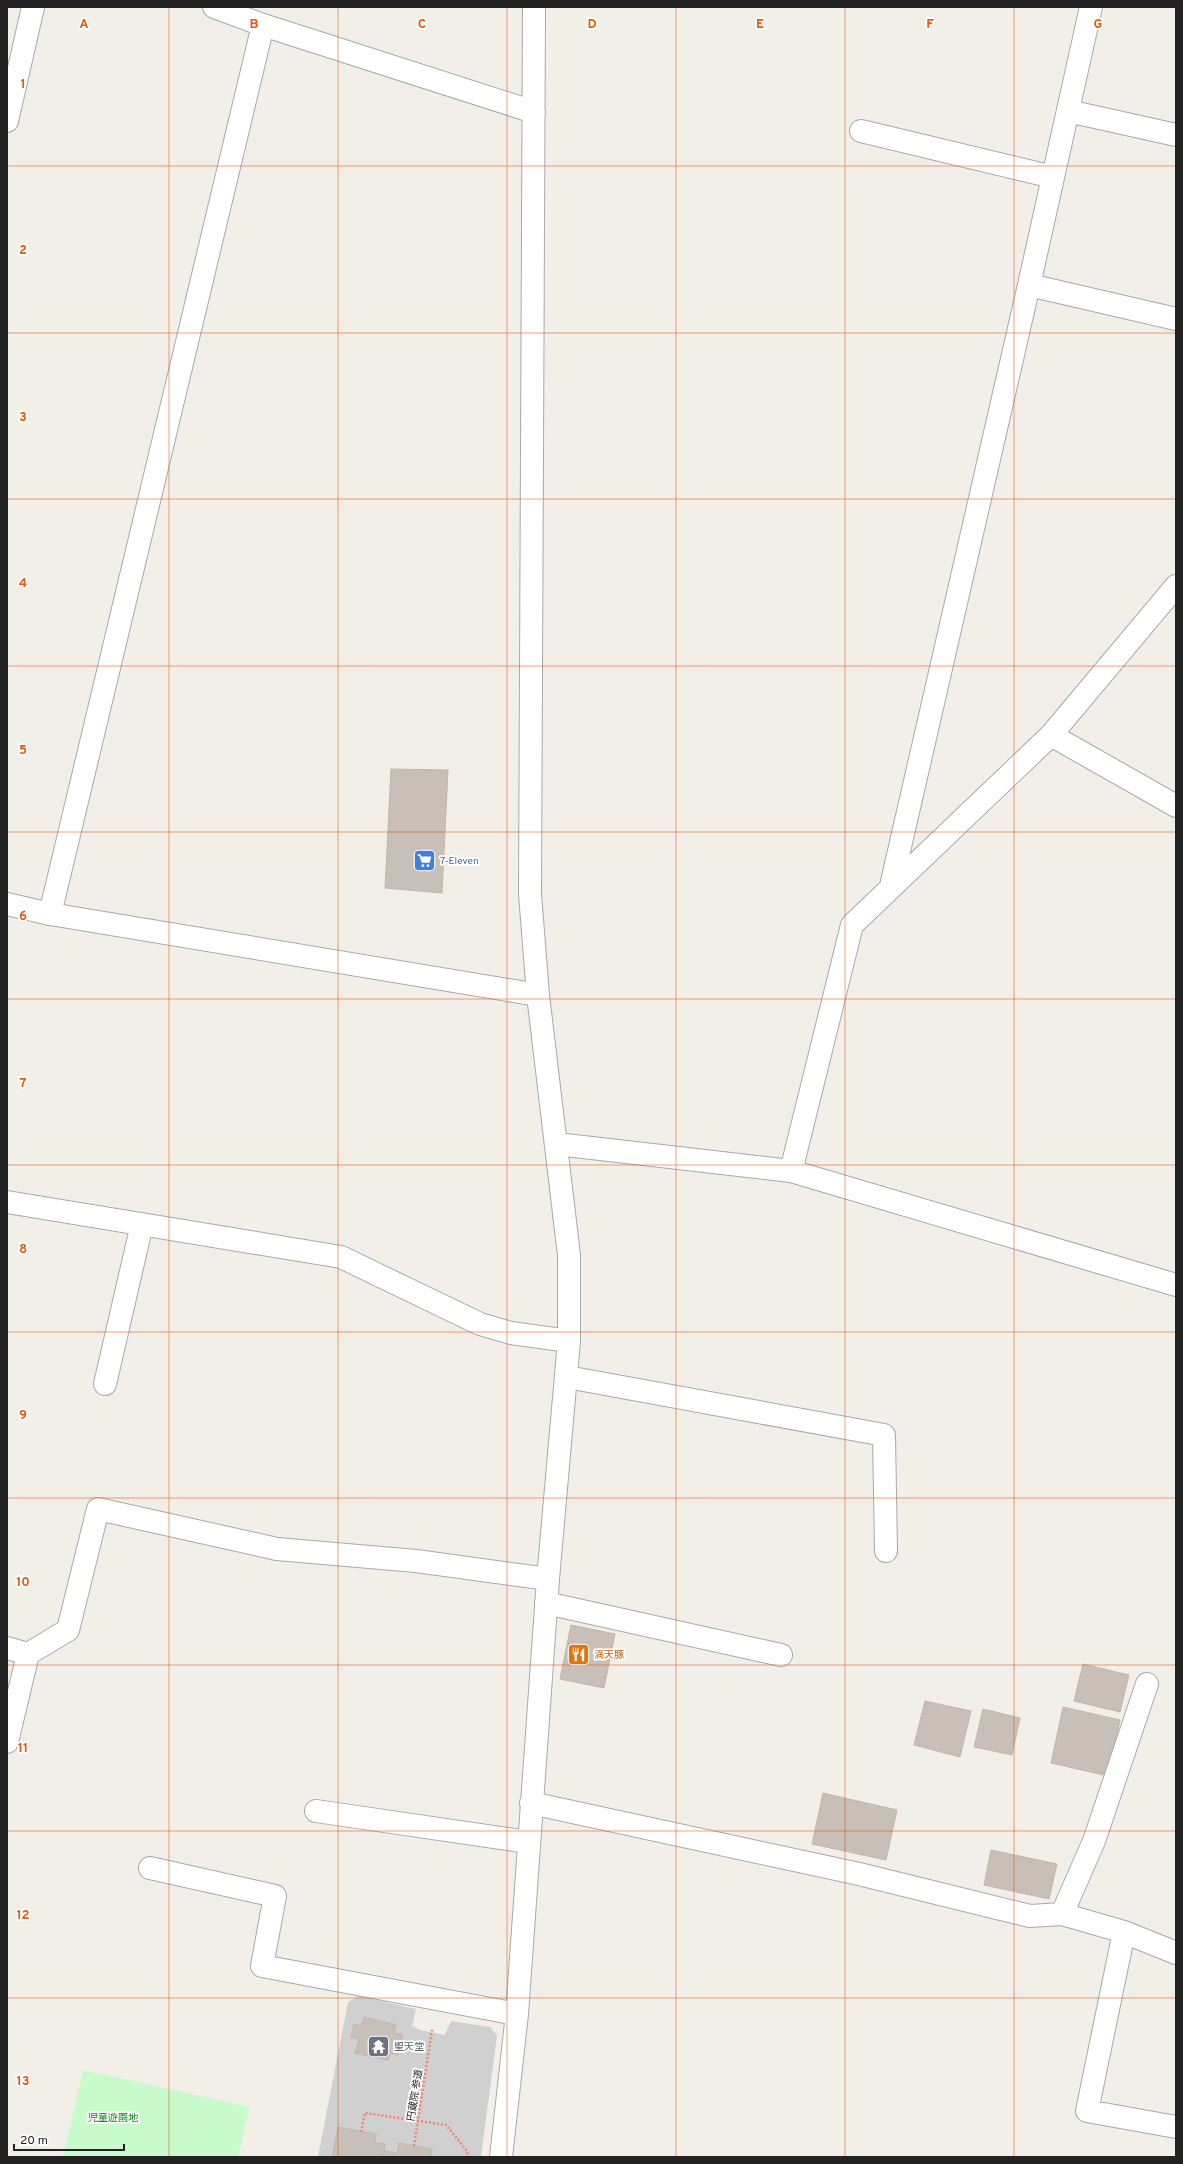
<svg xmlns="http://www.w3.org/2000/svg" width="1183" height="2164" viewBox="0 0 1183 2164" font-family="Overpass,'Noto Sans JP',sans-serif">
  <style>
    .religious { fill: #d0d0d0 }
    .park { fill: #c8facc }
    .building { fill: #c7bfb8; stroke: #c4b6ab }
    .lines { fill: none; stroke-linecap: round; stroke-linejoin: round }
    .minor-casing { stroke: #a9a9a9; stroke-width: 24 }
    .path { stroke: #fa8072; stroke-width: 2.5; stroke-dasharray: 2 2; stroke-linecap: butt }
    .minor { stroke: #fff; stroke-width: 22 }
    .grid { fill: none; stroke: #e8590c; stroke-width: 1; stroke-opacity: 0.55 }
    .labels { text-anchor: middle; stroke-width: 3.5; stroke-linejoin: round; paint-order: stroke }
    .shop-label { font-size: 10px; fill: #366cbe; stroke: #fff; text-anchor: start }
    .food-label { font-size: 10px; fill: #c56008; stroke: #fff; text-anchor: start }
    .worship-label { font-size: 10px; fill: #5b616d; stroke: #fff; text-anchor: start }
    .street-label { font-size: 10px; fill: #222; stroke: #fff }
    .park-label { font-size: 10px; fill: #0c8416; stroke: #fff }
    .grid-label { font-size: 13px; text-anchor: middle; font-weight: bold; fill: #e8590c; stroke: #fff; stroke-width: 3.5; stroke-linejoin: round; paint-order: stroke }
  </style>
  <rect width="100%" height="100%" fill="#f2efe9"/>
  <path class="religious" d="M359,1996L416,2009L412,2026L420,2030L445,2035L451,2021L490,2027L497,2035L481,2157H318L348,2002Z"/>
  <path class="park" d="M83,2070L250,2107L238,2157H63Z"/>
  <path class="building" d="M391,769L448,770L442,893L385,888Z
    M571,1625L615,1634L604,1688L560,1679Z
    M1083,1664L1129,1675L1120,1712L1074,1701Z
    M925,1701L971,1711L960,1757L914,1745Z
    M1063,1707L1120,1720L1108,1776L1051,1763Z
    M983,1709L1020,1718L1012,1755L974,1747Z
    M823,1793L897,1810L886,1860L812,1844Z
    M991,1850L1057,1864L1049,1899L984,1885Z
    M364,2017L396,2025L394,2033L403,2035L398,2055L390,2053L388,2060L355,2053L359,2039L351,2037L354,2024L361,2026Z
    M338,2127L376,2134L375,2143L385,2144L383,2157H332Z
    M399,2143L432,2149L431,2157H383L384,2151L397,2153Z"/>
  <g class="lines">
    <defs>
      <path id="minor" d="M214,7L263,25L534,112
        M1068,111L1176,135
        M7,121L33,7
        M861,131L1053,177
        M1029,285L1176,319
        M1051,735L1176,806
        M891,886L1029,285L1091,7
        M7,904L50,914L538,995
        M50,914L263,25
        M557,1144L791,1171L1176,1285
        M791,1171L852,925L1051,735L1176,586
        M7,1202L341,1257L480,1324L511,1333L569,1341
        M567,1377L884,1435L886,1551
        M105,1384L142,1224
        M546,1603L781,1655
        M7,1648L28,1654L7,1742
        M28,1654L68,1630L98,1509L277,1549L416,1561L548,1579
        M531,1803L859,1874L1030,1916L1062,1914L1124,1932L1176,1953
        M316,1811L528,1842
        M150,1868L275,1896L262,1966L517,2014
        M1062,1914L1094,1841L1147,1684
        M1124,1932L1087,2111L1176,2127
        M501,2157L517,2014L548,1579L569,1341V1255L538,995L530,894L534,7"/>
    </defs>
    <use href="#minor" class="minor-casing"/>
    <path class="path" d="M361,2132L365,2113L446,2125L467,2151V2157
      M414,2146L432,2030"/>
    <use href="#minor" class="minor"/>
  </g>
  <path class="grid" d="M169,7V2157M338,7V2157M507,7V2157M676,7V2157M845,7V2157M1014,7V2157M7,166H1176M7,333H1176M7,499H1176M7,666H1176M7,832H1176M7,999H1176M7,1165H1176M7,1332H1176M7,1498H1176M7,1665H1176M7,1831H1176M7,1998H1176"/>
  <defs>
    <symbol id="supermarket-square" viewBox="-11 -11 22 22"><rect x="-9" y="-9" width="18" height="18" rx="4" fill="#3f7fe0" stroke="#fff"/><path d="M-6-5.5h2.5l.6 2H6L4.5 2H-2.5L-4.4-4H-6ZM-1.5 3.2a1.3 1.3 0 1 0 .1 0ZM3 3.2a1.3 1.3 0 1 0 .1 0Z" fill="#fff"/></symbol>
    <symbol id="restaurant-square" viewBox="-11 -11 22 22"><rect x="-9" y="-9" width="18" height="18" rx="4" fill="#e8710a" stroke="#fff"/><path d="M-5-6h1v4h1v-4h1v4h1v-4h1v5L-1.5 .5V6h-2V.5L-5-1ZM5-6V6H3V1.5H1.5Q1.5-4 5-6Z" fill="#fff"/></symbol>
    <symbol id="temple-square" viewBox="-11 -11 22 22"><rect x="-9" y="-9" width="18" height="18" rx="4" fill="#6b7280" stroke="#fff"/><path d="M0-6L5-2H3V0L6.5 2.5H4V6H1.5V3h-3V6H-4V2.5H-6.5L-3 0V-2H-5Z" fill="#fff"/></symbol>
  </defs>
  <g fill-rule="evenodd">
    <use href="#supermarket-square" x="412" y="848" width="25" height="25"/>
    <use href="#restaurant-square" x="566" y="1642" width="25" height="25"/>
    <use href="#temple-square" x="366" y="2034" width="25" height="25"/>
  </g>
  <g class="labels">
    <g class="shop-label">
      <text x="440" y="864">7-Eleven</text>
    </g>
    <g class="food-label">
      <text x="594" y="1658">満天豚</text>
    </g>
    <g class="worship-label">
      <text x="394" y="2050">聖天堂</text>
    </g>
    <g class="street-label">
      <text transform="translate(414 2095) rotate(-81)" y="4">円蔵院 参道</text>
    </g>
    <g class="park-label">
      <text x="113" y="2121">児童遊園地</text>
    </g>
  </g>
  <g class="grid-label">
    <text x="84" y="28">A</text>
    <text x="254" y="28">B</text>
    <text x="422" y="28">C</text>
    <text x="592" y="28">D</text>
    <text x="760" y="28">E</text>
    <text x="930" y="28">F</text>
    <text x="1098" y="28">G</text>
    <text x="23" y="88">1</text>
    <text x="23" y="254">2</text>
    <text x="23" y="421">3</text>
    <text x="23" y="587">4</text>
    <text x="23" y="754">5</text>
    <text x="23" y="920">6</text>
    <text x="23" y="1087">7</text>
    <text x="23" y="1253">8</text>
    <text x="23" y="1419">9</text>
    <text x="23" y="1586">10</text>
    <text x="23" y="1752">11</text>
    <text x="23" y="1919">12</text>
    <text x="23" y="2085">13</text>
  </g>
  <rect width="1183" height="2164" fill="none" stroke="#222222" stroke-width="16"/>
  <path d="M14 2144v6h110v-6" fill="none" stroke="#222222" stroke-width="2"/>
  <text x="20" y="2144" font-size="12" fill="#222222" stroke="#ffffff" stroke-width="3" paint-order="stroke">20 m</text>
</svg>
